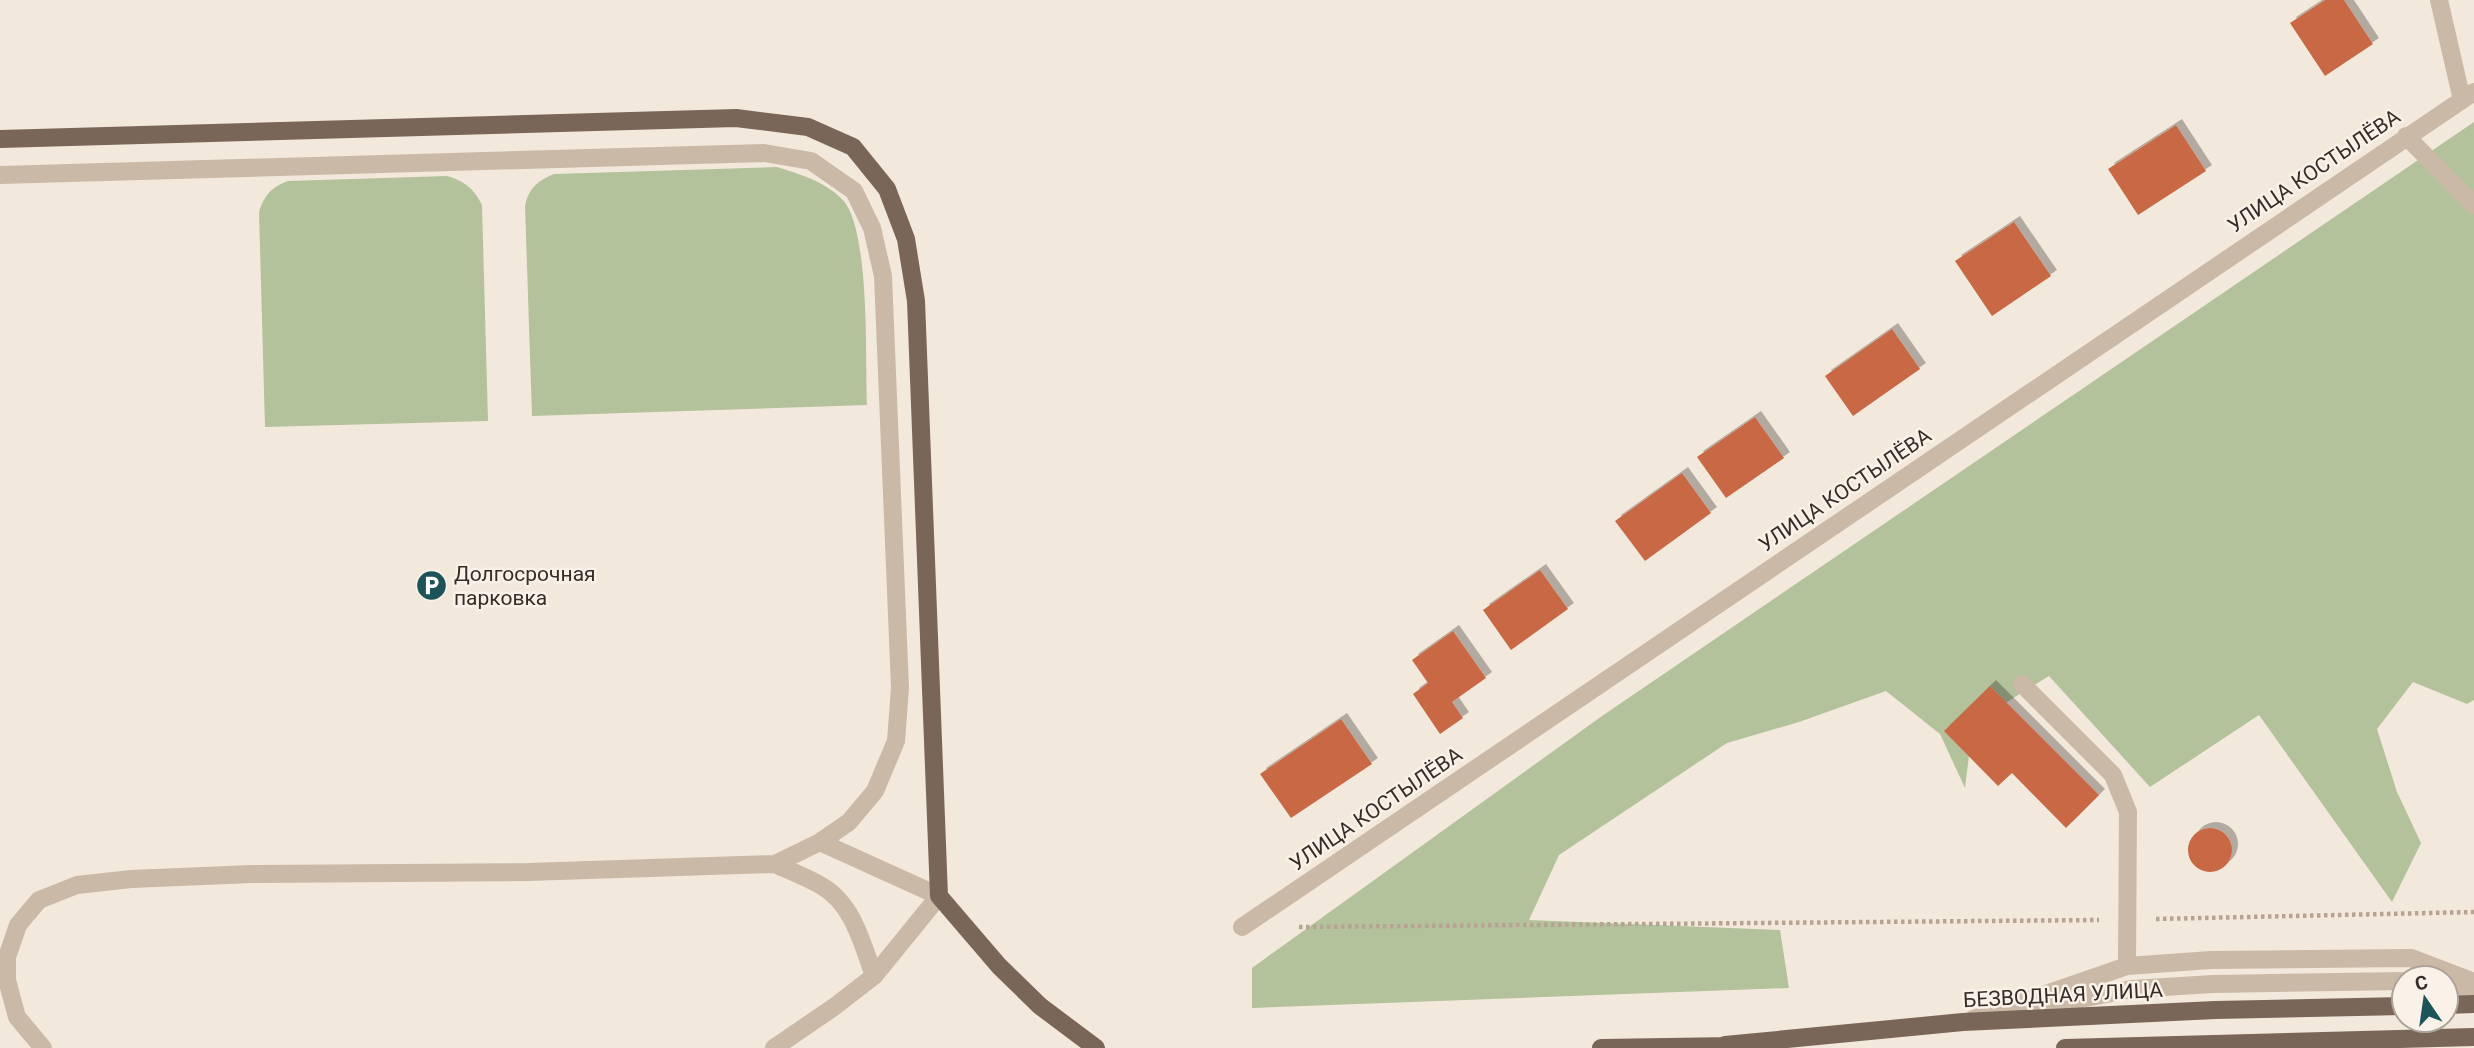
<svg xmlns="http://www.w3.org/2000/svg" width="2474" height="1048" viewBox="0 0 2474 1048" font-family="Roboto,sans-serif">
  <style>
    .green { fill: #b4c29b }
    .building { fill: #c86844; filter: url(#shadow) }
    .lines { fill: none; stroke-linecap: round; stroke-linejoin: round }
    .path { stroke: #b7a392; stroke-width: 4.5; stroke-dasharray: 3.5 3.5; stroke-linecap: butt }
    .minor { stroke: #cbb9a7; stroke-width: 18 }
    .major { stroke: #7a6559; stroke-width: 18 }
    .labels { text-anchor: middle; stroke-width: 5; stroke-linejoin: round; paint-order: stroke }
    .street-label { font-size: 21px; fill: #372d28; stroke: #faf2e8 }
    .poi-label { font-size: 21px; fill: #372d28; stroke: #faf2e8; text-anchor: start }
  </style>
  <defs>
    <filter id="shadow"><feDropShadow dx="6" dy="-6" stdDeviation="0" flood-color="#0004"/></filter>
  </defs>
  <rect width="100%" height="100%" fill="#f3e8dc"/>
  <path class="green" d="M2474,122V700L2467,704L2413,682L2377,729L2397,792L2421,843L2392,902L2259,715L2150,787L2049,676L1973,723L1965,788L1940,734L1886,691L1799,722L1727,743L1559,855L1529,920L1780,930L1789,988L1252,1008V968L1602,716Z
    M777,167C800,174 823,181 841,198C871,225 865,362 867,405L532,416L525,206C528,189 538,180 554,174Z
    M447,176C465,181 474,189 482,205L488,421L265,427L259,212C264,196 271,187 288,181Z"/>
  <path class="building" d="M2325,0H2344L2373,44L2325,76L2290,23Z
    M2176,125L2206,171L2138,215L2108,169Z
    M2014,222L2051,276L1992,316L1955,261Z
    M1892,329L1920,369L1853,416L1825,376Z
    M1755,417L1784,458L1726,498L1697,457Z
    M1682,473L1711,513L1645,561L1615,521Z
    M1540,570L1568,609L1511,650L1483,610Z
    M1453,631L1486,678L1452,702L1463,718L1440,734L1413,694L1428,683L1412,660Z
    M1990,686L2099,795L2066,828L2012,773L1998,786L1944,731Z
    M1341,719L1372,764L1291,818L1260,774Z
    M2188 850a22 22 0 1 1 44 0a22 22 0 1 1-44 0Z"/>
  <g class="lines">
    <path class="path" d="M2156,919L2474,912
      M1299,927L2099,920"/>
    <path class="minor" d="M2439,0L2462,100
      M2406,136L2474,205
      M0,175L764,153L811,161L854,191L872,228L883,276L900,688L896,741L875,791L849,822L820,842L775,864L528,872L252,874L131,879L77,885L39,900L18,925L7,957V980L17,1017L43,1048
      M2022,684L2113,775L2128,812L2127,966
      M775,864C790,871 806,877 820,885C853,903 862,943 874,976
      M1242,927L2474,92
      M2446,988L2474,993
      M2028,1009L2132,989L2213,984L2404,981
      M1973,1019L2127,966L2211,960L2411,958L2474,982
      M774,1048L834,1007L874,976L939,896L820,842"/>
    <path class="major" d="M0,139L736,118L808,127L853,147L887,189L906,239L916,301L939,896L999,966L1040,1006L1096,1048
      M2446,1005L2474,1004
      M1725,1045L1963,1022L2215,1010L2404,1006
      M1601,1048L1734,1046
      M2065,1048L2474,1037"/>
  </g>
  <defs>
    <symbol id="parking-disc" viewBox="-11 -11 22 22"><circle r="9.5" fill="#1d545a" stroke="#faf2e8"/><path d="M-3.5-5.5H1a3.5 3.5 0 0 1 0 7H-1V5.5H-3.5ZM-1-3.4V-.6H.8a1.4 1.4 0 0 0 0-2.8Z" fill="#fff"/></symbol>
  </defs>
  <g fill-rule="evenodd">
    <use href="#parking-disc" x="414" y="568" width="35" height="35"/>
  </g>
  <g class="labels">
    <g class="street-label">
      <text transform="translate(2314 171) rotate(-34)" y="7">УЛИЦА КОСТЫЛЁВА</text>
      <text transform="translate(1845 490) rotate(-34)" y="7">УЛИЦА КОСТЫЛЁВА</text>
      <text transform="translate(1376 809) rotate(-34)" y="7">УЛИЦА КОСТЫЛЁВА</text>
      <text transform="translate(2063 995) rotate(-3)" y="7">БЕЗВОДНАЯ УЛИЦА</text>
    </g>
    <g class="poi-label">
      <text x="454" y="581">Долгосрочная<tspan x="454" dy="24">парковка</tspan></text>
    </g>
  </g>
  <g transform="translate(2425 999) rotate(347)"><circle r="33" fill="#faf2e8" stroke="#aca39b" stroke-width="2"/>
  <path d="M0-5L12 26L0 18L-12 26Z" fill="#1d545a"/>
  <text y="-10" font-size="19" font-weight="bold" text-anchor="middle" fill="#372d28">С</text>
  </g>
</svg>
